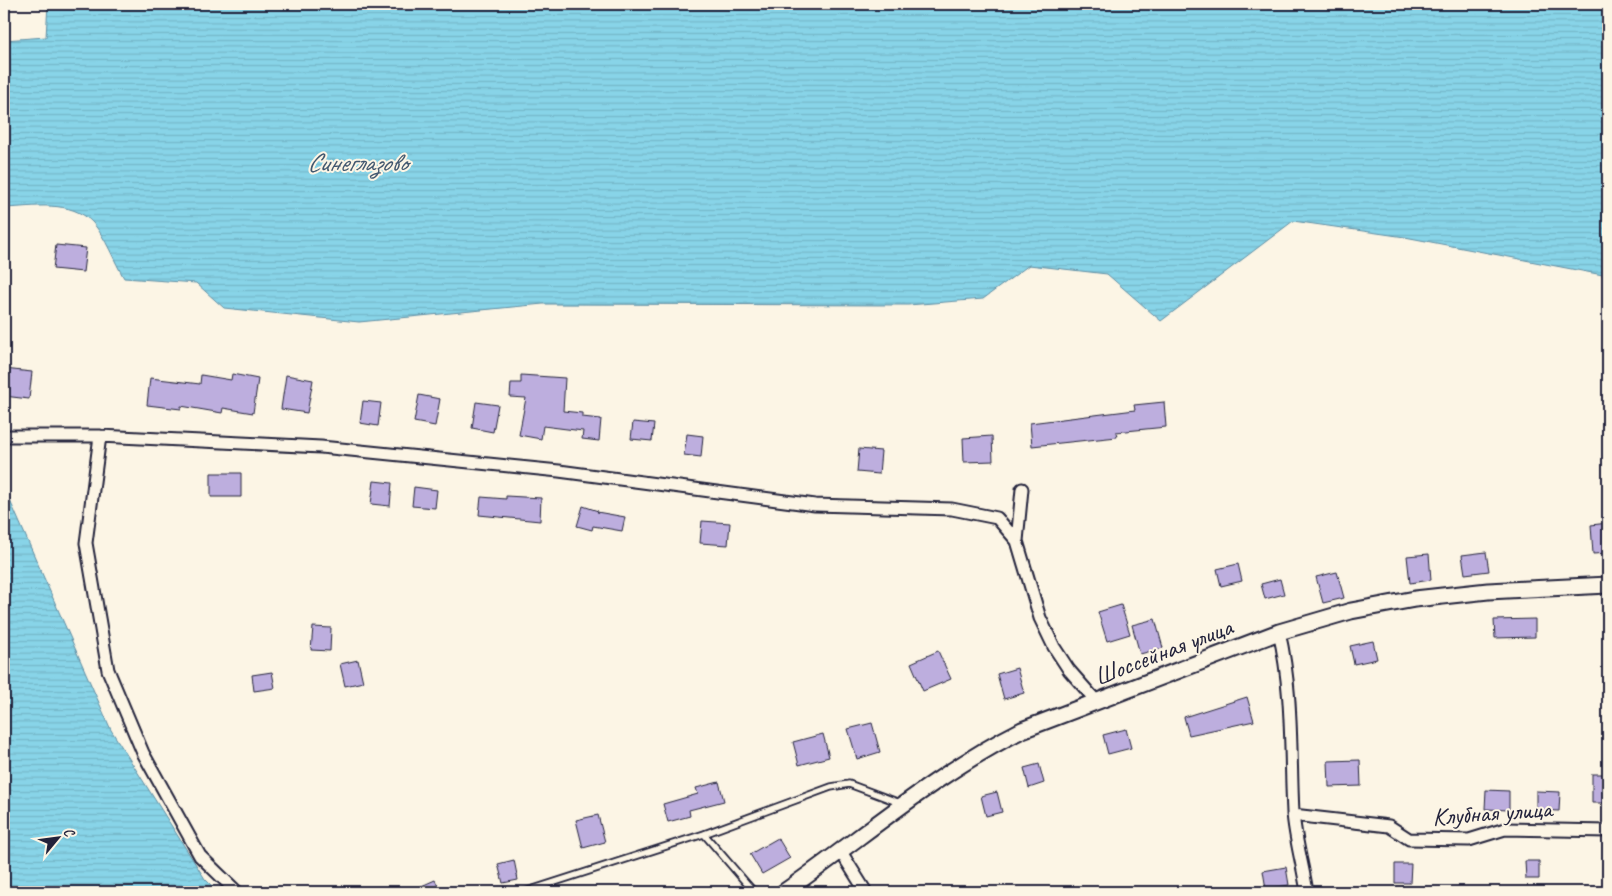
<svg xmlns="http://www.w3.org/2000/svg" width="1612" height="896" viewBox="0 0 1612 896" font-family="Caveat,sans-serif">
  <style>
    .water { fill: url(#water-rules); stroke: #5f8da3 }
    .building { fill: #bdaede; stroke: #22223b }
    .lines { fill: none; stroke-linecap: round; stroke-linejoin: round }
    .service-casing { stroke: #22223b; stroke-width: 9 }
    .minor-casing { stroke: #22223b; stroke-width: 15 }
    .tertiary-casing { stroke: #22223b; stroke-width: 19 }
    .service { stroke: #fcf5e5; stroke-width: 5.5 }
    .minor { stroke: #fcf5e5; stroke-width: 11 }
    .tertiary { stroke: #fcf5e5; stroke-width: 15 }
    .labels { text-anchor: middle; stroke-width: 4; stroke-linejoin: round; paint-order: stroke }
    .street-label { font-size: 25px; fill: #22223b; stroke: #fcf5e5 }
    .water-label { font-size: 26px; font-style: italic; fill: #41576f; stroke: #fcf5e5 }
  </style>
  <defs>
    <pattern id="water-rules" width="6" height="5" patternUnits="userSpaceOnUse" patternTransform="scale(1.25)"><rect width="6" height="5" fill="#88d4e8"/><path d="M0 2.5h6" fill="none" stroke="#75b6c8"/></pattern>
  </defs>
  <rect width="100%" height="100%" fill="#fcf5e5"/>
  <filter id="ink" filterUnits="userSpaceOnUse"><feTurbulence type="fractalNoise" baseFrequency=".02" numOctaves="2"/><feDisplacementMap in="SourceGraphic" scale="10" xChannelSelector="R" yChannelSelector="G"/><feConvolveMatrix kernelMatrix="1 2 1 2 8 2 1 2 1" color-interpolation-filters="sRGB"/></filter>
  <g filter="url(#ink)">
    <path class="water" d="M48,4H1608V276L1405,237L1293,221L1161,321L1107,274L1029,265L983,299L908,305L543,304L359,322L224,308L196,283L124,278C114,261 106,238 93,223C71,199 33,207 4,208V40L46,37Z
      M4,487L111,730L205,879L218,892H4Z"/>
    <path class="building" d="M56,245L86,248L83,272L53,269Z
      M4,369L32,372L29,399L4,396Z
      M232,374L258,379L253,413L223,408L222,413L181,406V409L147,405L150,378L200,384L201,375L231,380Z
      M286,375L313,380L307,413L281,409Z
      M521,375L565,378L563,411L582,413V417L601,419L599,441L582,439L583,431L543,426L541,439L519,435L526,398L510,397L511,383H521Z
      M419,395L440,399L435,426L414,422Z
      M363,401L381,403L378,426L360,423Z
      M476,402L498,405L493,432L472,428Z
      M1164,402L1166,427L1116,432L1117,437L1032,446L1030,423L1135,410L1134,405Z
      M633,422L654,424L652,441L631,439Z
      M687,434L703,436L701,457L684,455Z
      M992,436L993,461L964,462L963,438Z
      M859,449L881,451L879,474L857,472Z
      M211,473H241V497H211Z
      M374,481L392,483L390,506L371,504Z
      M414,487L437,490L435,508L412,506Z
      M506,496L541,498L540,521L479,515L481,497L506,499Z
      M583,506L598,511L597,512L625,517L622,531L593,526L592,530L577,526Z
      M702,521L730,523L728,545L700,543Z
      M1608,523V553L1593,554L1591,525Z
      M1486,552L1489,571L1465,574L1462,555Z
      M1429,554L1431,580L1410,583L1407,556Z
      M1238,564L1242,581L1221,586L1217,569Z
      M1337,572L1344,598L1323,603L1316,577Z
      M1280,579L1284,594L1265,599L1261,584Z
      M1121,605L1130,634L1107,641L1098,612Z
      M1155,619L1163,648L1140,654L1132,625Z
      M1535,619V637L1495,638L1494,620Z
      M313,627L331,628L330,651L311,650Z
      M1373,641L1377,659L1354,664L1350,646Z
      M938,651L951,679L923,691L911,663Z
      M358,660L363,682L345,686L340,664Z
      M1017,668L1024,693L1004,699L997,674Z
      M272,672L275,688L254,691L252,675Z
      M1247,697L1254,721L1189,735L1184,717Z
      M872,723L880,752L857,759L848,729Z
      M1126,729L1131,748L1108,754L1103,735Z
      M823,734L829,757L799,765L793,742Z
      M1360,760L1361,786L1329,787L1328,761Z
      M1039,764L1044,783L1029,788L1024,768Z
      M1592,774H1608V803H1592Z
      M719,782L724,801L689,810L690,816L668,822L663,804L698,794L696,788Z
      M1486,790L1509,791V810L1485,809Z
      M1536,791L1560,792L1559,811L1536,810Z
      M997,792L1002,812L986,816L981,796Z
      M598,815L605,842L583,848L576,820Z
      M778,838L790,858L762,874L750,854Z
      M514,860L518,880L503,883L498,864Z
      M1525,861H1539V879H1526Z
      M1395,864H1411L1410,883H1395Z
      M1286,867L1289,885L1266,889L1263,871Z
      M435,880L441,892H408Z"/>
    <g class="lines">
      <defs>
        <path id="service" d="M704,834L831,787L849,784L900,803
          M524,892L704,834L754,892"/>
        <path id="minor" d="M4,436H100L321,447L559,471L815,505L952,509L997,518L1017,541
          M100,436L86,543L108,670L143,753L200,856L237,892
          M1022,489L1017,541L1040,618L1054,647L1069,670L1097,702
          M1279,632C1293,692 1290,752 1293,813C1295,839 1303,866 1307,892
          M1293,815L1389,826L1409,839L1469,840L1505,829L1608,831
          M841,852L866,892"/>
        <path id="tertiary" d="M784,892C863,837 936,773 1022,730L1279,632L1351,611L1415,599L1488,591L1608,585"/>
      </defs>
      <use href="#service" class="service-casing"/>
      <use href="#minor" class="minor-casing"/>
      <use href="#tertiary" class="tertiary-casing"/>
      <use href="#service" class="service"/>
      <use href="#minor" class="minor"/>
      <use href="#tertiary" class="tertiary"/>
    </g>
  </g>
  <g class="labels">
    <g class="street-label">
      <text transform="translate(1163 651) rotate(-21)" y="9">Шоссейная улица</text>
      <text transform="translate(1492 812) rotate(-4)" y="9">Клубная улица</text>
    </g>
    <g class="water-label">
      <text x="357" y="171">Синеглазово</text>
    </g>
  </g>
  <rect width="1612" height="896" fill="none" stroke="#fcf5e5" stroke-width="20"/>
  <rect x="10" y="10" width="1592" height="876" fill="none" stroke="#22223b" stroke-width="2" filter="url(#ink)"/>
  <g transform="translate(58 838) rotate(61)" stroke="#fcf5e5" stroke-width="4" paint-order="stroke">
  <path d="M0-4L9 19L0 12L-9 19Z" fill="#22223b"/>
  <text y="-8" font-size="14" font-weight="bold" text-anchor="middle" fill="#22223b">С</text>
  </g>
</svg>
